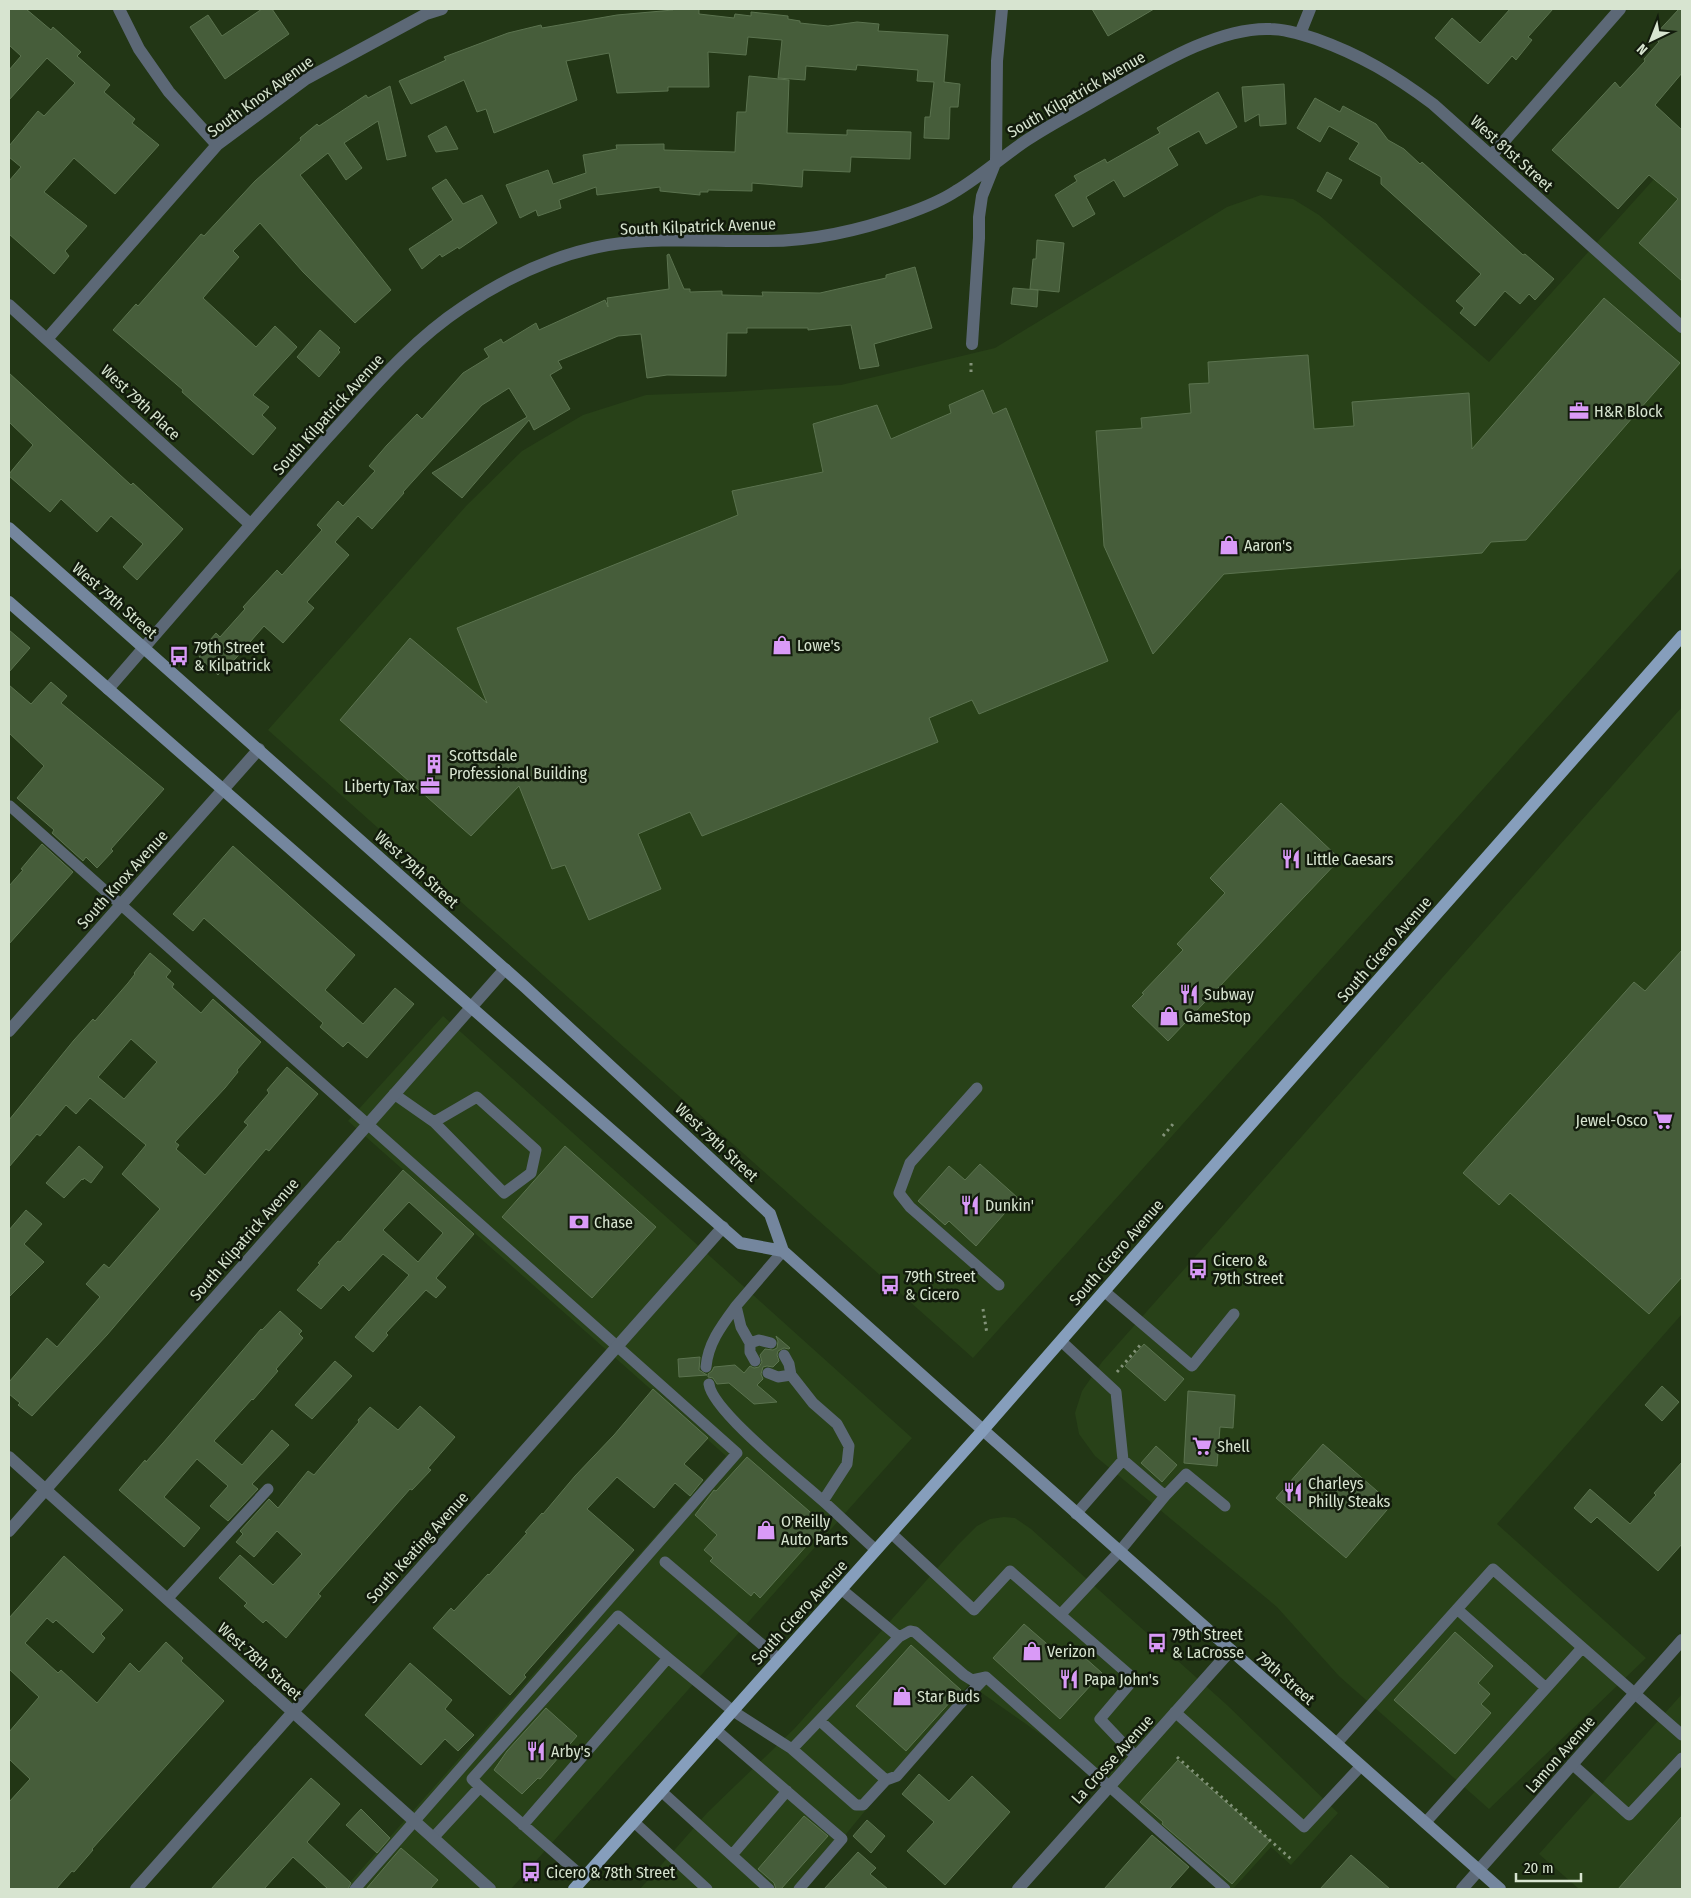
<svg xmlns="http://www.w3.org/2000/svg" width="1691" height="1898" viewBox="0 0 1691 1898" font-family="'Fira Sans Condensed',sans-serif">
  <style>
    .built { fill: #284118 }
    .building { fill: #465d3a; stroke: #5b734f; fill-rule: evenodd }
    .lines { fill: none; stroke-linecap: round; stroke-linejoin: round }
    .path { stroke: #839379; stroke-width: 3; stroke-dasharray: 2.5 4; stroke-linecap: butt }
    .lane { stroke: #5c6876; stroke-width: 11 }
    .street { stroke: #5c6876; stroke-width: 12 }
    .secondary { stroke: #74869e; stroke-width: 12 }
    .primary { stroke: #869ebc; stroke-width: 12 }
    .labels { text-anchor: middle; stroke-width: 5; stroke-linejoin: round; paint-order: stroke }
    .street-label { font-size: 16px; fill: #d7e4d0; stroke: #121b0c }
    .poi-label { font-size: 16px; fill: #d7e4d0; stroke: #121b0c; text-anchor: start }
  </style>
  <rect width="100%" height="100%" fill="#223615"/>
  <path class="built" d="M1682,148V567L973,1358L268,730L466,506L522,451L583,415L646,395L727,392L841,385L995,348L1227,207L1261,195L1293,199L1319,215L1489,362Z
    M1682,707V1314L1497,1524L1646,1658L1489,1809L1339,1676L1277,1607L1095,1456L1079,1434L1075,1413L1082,1391L1102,1362Z
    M443,1016L912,1438L511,1889H344L726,1456L348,1121Z
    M1004,1517L1015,1518L1031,1529L1227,1705L1338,1813L1291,1865L1271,1847L1233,1889H1225L1087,1767L969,1684L842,1839L799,1889H640L707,1813L795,1728L957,1546L977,1526L990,1519Z
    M1682,1694V1889H1579L1539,1854Z"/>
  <path class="building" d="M9,9H26L51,30L53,27L81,52L77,56L110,85L104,92L135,119L132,123L159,145L115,194L74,158L44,192L87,226L65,251L69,256L54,274L9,234V181L21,167L9,157V146L38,111L44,116L75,83L47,58L9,100V70L21,56L9,45Z
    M262,9H272L289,34L225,79L190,27L208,15L222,36Z
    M673,9H699V14L734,18L735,14L751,16V12L788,16V19L800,21V23L828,26L857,22L879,24L878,31L948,35L944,82L960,84L958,107H950L949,139L924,138L925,117H930L934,82L917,81L918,70L857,65L856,70L806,66L805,80L778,78L782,40L748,37L746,55L708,52L709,87H668V91L617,93L609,53L566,61L577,100L494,133L486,109L477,112L464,80L411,104L399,81L446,60L444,57L508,33L541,25L542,28L617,15L673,10Z
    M1092,9H1154L1108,36Z
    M1510,9H1553L1528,37L1532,40L1516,60L1512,56L1488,84L1435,38L1452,18L1480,43Z
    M1679,9H1682V73L1655,105L1682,130V281L1639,243L1678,199L1649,175L1618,209L1552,150L1615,82L1620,88L1645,61L1644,59L1659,42L1653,37Z
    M749,76L789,80L787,133L847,135V130L911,132L910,159L851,157L850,172L803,170L802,187L752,183V191L708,190V192H700V195L660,191V187L597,195L596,187L559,200L561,208L538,216L536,210L520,218L506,185L548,170L553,184L586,173L583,155L617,149L616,145L664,144V150L735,152L737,112H746Z
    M1284,84L1286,124L1260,126L1259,114L1245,122L1242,87Z
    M390,86L406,156L387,160L378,121L344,143L362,168L346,180L328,153L300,175L391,290L355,323L303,272L260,223L233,251L239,257L203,298L256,347L275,326L297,347L253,395L269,407L262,415L276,428L253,455L182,392L183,390L113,330L136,304L138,306L201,234L204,236L255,181L301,140L300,138L317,124L319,126L366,95L368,98Z
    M1218,92L1237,127L1206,144L1199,131L1168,148L1178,165L1124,197L1114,180L1086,197L1095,214L1073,227L1055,195L1077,181L1074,176L1105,159L1107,163L1160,133L1157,128Z
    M1315,98L1340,112L1343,106L1376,124L1388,140L1404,149L1420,164L1422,162L1523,255L1525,254L1554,279L1535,300L1529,294L1520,304L1505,291L1475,326L1460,313L1464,308L1456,301L1481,274L1381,184V177L1349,159L1359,143L1329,126L1320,142L1297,128Z
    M446,126L458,149L436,152L428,136Z
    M1327,172L1342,180L1331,199L1317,191Z
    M446,179L463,204L482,195L497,223L459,249L458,247L442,257L440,254L422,269L409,249L453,220L432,188Z
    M1037,240L1064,243L1059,292L1030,289L1033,259H1036Z
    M669,254L684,289H690V292L722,291V295L763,296L762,292L820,293L886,278V275L915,267L932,328L874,344L879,366L860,369L851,325L808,330V328H747V333H727L726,376L667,375L647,378L641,334L618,336L558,361L562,368L550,375L570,409L534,430L529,420L462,498L432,473L527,417L509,388L482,405L403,492L404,493L372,529L358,516L335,542L349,555L307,602L314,608L283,643L264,626L229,666L227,664L218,675L199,657L207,647L205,646L216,633L220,637L245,609L243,607L277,570L282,575L322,530L317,525L338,501L343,506L375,471L369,466L387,445L417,414L422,419L463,373L489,357L484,349L501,339L503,343L536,323L539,330L605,300L608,307L607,298L669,289L667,255Z
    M1013,288L1038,290L1037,307L1011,304Z
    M1604,298L1680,363L1526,540L1491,542L1482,553L1224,574L1153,654L1104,546L1096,431L1142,428L1141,418L1191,413L1189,384L1209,383L1208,362L1308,355L1314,429L1354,426L1352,402L1469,393L1472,449Z
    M320,330L340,348L338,350L340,352L319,377L297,357Z
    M9,373L131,485L133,483L183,529L137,580L123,567L143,544L111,516L97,532L61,499L50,512L9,476V474L33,445L9,422Z
    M983,390L993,414L1006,408L1108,661L979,714L972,700L929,718L938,742L702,836L690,812L638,834L661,889L589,920L565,865L552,869L519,786L471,836L340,720L410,638L487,703L457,628L738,515L732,491L823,472L813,424L877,405L891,439L951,413L949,405Z
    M9,630L30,648L9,672Z
    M51,682L67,696L61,703L164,789L111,849L113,851L97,868L86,857L83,861L52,833L54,830L17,798L44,766L9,733V685L31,704Z
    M1281,803L1340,859L1168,1041L1132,1006L1144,994L1142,993L1183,950L1177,944L1225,893L1210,878Z
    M42,844L73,872L9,944V886L23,870L21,869Z
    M233,846L355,955L325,990L363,1024L395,988L414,1004L367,1058L348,1042L343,1047L320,1027L323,1023L204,918L193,931L173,914Z
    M1682,950V1277L1649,1314L1510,1193L1499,1205L1463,1173L1634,982L1645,991Z
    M150,953L171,971L166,977L174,984L172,987L201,1013L213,999L261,1042L237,1070L238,1072L225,1088L175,1142L179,1145L176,1149L205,1175L248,1125L244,1122L269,1093L267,1090L287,1067L318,1094L269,1151L266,1149L107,1335L32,1416L18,1405L20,1403L9,1394V1382L47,1338L57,1347L100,1297L86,1284L104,1264L109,1268L160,1209L122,1174L146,1145L90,1098L76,1114L66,1105L40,1136L37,1134L9,1167V1120L74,1040L93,1019L95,1021L128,983L135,974L134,973ZM131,1039L157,1062L124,1099L98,1077Z
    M79,1146L103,1167L91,1183L84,1178L83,1180L82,1179L64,1198L46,1183Z
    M565,1146L656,1227L592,1298L502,1217Z
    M980,1164L1018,1198L976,1246L949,1221L945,1225L918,1201L949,1166L965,1180Z
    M403,1170L474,1234L436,1278L446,1287L436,1298L426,1290L386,1333L388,1335L373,1352L355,1337L409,1275L383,1254L349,1291L343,1285L321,1309L297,1290L320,1264L318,1263L338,1241L340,1242ZM409,1202L443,1233L418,1262L383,1230Z
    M26,1210L42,1224L24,1244L44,1262L9,1297V1230Z
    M280,1311L302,1331L299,1334L303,1338L276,1369L278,1371L253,1400L252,1399L214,1441L242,1465L272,1430L289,1445L252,1484L258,1489L228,1521L210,1506L228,1486L197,1459L164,1497L200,1528L184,1547L119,1490L145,1460L146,1462L163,1443L261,1329L262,1330Z
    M776,1336L790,1348L789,1349L784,1348L778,1351L777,1355L779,1361L773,1367L767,1366L763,1367L761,1374L763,1379L757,1385L777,1402L754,1404L729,1383L717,1384L713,1378L708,1377V1374L712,1371L714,1367L735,1365L744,1373L750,1366L754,1368L759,1367L762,1362L760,1355L765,1349L773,1350L777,1348L778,1341Z
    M1144,1344L1184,1379L1165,1401L1125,1366Z
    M700,1357L699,1370L707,1375L679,1377L678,1359Z
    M335,1361L352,1376L312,1419L295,1405Z
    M1662,1386L1679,1402L1662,1421L1645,1405Z
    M653,1389L708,1438L684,1464L703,1480L690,1496L675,1483L654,1508L617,1477L587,1509L634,1550L524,1675L526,1677L510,1695L433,1628L451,1608L454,1611L488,1574L489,1575L527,1533L525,1532L542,1513L543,1514L575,1476L614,1435Z
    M1188,1391L1235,1395L1233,1428L1220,1427L1217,1466L1184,1463Z
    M420,1406L455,1437L428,1468L431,1470L412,1490L410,1489L318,1594L321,1596L286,1638L266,1620L263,1623L244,1606L247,1603L219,1578L240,1555L273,1585L302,1554L277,1531L254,1557L236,1542L243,1534L240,1531L269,1499L278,1508L308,1471L314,1475L359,1422L358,1420L370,1407L398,1430Z
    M1323,1444L1392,1504L1346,1558L1276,1498Z
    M1156,1446L1177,1465L1162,1482L1141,1463Z
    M747,1457L825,1525L760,1598L754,1592L751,1596L710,1561L713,1558L704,1550L717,1535L695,1515L714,1490L716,1491Z
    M1682,1462V1544L1658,1571L1597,1517L1591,1523L1574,1508L1590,1489L1630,1524L1656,1495L1654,1493Z
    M64,1556L123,1610L101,1634L105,1638L93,1653L56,1620L53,1623L47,1618L25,1643L58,1673L61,1670L97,1703L130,1663L139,1672L166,1642L183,1658L181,1661L224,1701L92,1849L93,1850L74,1872L72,1871L56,1889H9V1802L30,1779L9,1759V1732L39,1697L9,1669V1618Z
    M1024,1624L1054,1650L1075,1649L1102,1673L1060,1719L993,1658Z
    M1455,1632L1493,1666L1478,1683L1490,1694L1481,1704L1491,1713L1455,1754L1394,1700Z
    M911,1645L961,1690L906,1751L856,1706Z
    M410,1663L452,1700L445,1709L474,1735L458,1751L445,1739L421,1765L365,1715Z
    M546,1708L577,1736L540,1779L538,1778L522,1794L494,1770L507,1751Z
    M1178,1760L1270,1841L1232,1884L1162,1824L1163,1822L1140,1802Z
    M919,1774L949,1801L972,1776L1010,1812L945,1885L907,1851L934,1822L902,1794Z
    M311,1778L340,1804L307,1842L351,1883L348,1889H328L293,1857L264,1889H211Z
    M361,1809L390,1838L377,1853L346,1825Z
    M804,1816L828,1836L781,1889H776L774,1883L758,1869Z
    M1682,1816V1889H1618Z
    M867,1820L885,1836L871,1853L853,1836Z
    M1152,1835L1189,1867L1169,1889H1104Z
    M401,1848L438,1880L430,1889H366Z
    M858,1852L876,1868L870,1874L888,1889H824Z
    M1351,1855L1390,1889H1320Z"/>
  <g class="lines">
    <path class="path" d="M971,372V360
      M1163,1136L1173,1124
      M983,1309L987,1334
      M1117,1372L1142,1343
      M1177,1757L1291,1859"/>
    <path class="lane" d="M10,806L737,1453L355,1889
      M977,1088L910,1163L899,1193L910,1207L999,1285
      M394,1094L434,1122L504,1193L531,1173L536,1150L477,1097L434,1122
      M1104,1291L1192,1366L1234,1314
      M1061,1341L1116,1392L1123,1460
      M750,1343V1352L755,1361
      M771,1343L759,1340L750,1343L741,1327L736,1306L783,1251
      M784,1355L789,1364L791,1375L813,1403L837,1424L849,1446L847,1464L823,1501
      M706,1367C708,1343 722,1325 736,1306
      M768,1373L778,1377L791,1375
      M709,1384C712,1411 800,1480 823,1501C841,1517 858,1534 876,1550
      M1165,1496L1186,1474L1225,1506
      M891,1533L974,1610L1010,1571L1134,1679L1100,1719L1136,1757
      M665,1562L779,1659
      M167,1599L268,1489
      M1457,1609L1546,1688
      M1061,1614L1119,1552L1165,1496L1123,1460L1076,1514
      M899,1637L910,1631L915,1632L964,1675L972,1680L986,1677
      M986,1677L1225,1889
      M1175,1712L1304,1827L1361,1766
      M716,1730L842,1839L799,1889
      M1336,1744L1493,1569L1682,1735
      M792,1749L899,1637L841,1589
      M1572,1764L1629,1815L1682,1758
      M886,1780L897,1776L960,1704L986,1677
      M480,1787L472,1779L618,1616L668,1658
      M661,1791L769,1889
      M634,1822L707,1889
      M1425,1823L1582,1648
      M523,1825L668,1658L733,1711L792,1749L856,1805H863L886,1780L820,1721
      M433,1838L480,1787L584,1878
      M732,1855L787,1791"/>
    <path class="street" d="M119,9L139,49L169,92L217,145
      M1300,34L1310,9
      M1491,156L1620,9
      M9,305L250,524
      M47,339L217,145L306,79L426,14L442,9
      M972,344L979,238V217L982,196L996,161L997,61L1002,9
      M108,689C181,605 253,521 327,438C370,391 410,342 463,307C506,278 557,254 608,245C660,237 714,242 767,241C814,241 861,230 906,214C923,208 941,201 956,191C981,176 1003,156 1027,140C1051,124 1077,111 1102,96C1149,70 1215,27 1270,29C1285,29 1301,34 1316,39C1361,55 1394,75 1433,104L1682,327
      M9,1031L259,749
      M9,1457L490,1889
      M9,1531L505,969
      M136,1889L723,1227
      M1018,1889L1231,1650
      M1462,1889L1682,1640"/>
    <path class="secondary" d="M9,528L525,987L770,1214L783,1251L983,1430L1500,1889
      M9,602L740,1243L783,1251"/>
    <path class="primary" d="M574,1889L983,1430L1182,1202L1682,636"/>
  </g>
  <defs>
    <symbol id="office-bare" viewBox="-9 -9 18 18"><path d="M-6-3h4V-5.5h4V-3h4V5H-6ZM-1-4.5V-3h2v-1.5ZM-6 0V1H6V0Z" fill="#d99af7" stroke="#121b0c" stroke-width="2.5" paint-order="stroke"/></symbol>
    <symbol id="shop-bare" viewBox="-9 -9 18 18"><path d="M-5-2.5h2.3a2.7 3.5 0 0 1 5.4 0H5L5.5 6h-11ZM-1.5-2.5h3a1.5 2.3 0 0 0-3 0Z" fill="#d99af7" stroke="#121b0c" stroke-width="2.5" paint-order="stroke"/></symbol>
    <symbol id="bus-bare" viewBox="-9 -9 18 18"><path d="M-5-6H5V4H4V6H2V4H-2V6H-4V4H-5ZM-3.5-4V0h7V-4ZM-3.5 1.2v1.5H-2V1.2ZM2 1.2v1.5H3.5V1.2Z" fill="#d99af7" stroke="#121b0c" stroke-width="2.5" paint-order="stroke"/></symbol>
    <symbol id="building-bare" viewBox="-9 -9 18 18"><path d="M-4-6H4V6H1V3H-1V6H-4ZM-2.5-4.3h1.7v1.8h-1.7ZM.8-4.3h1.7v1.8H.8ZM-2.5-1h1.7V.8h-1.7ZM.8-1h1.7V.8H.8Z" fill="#d99af7" stroke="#121b0c" stroke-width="2.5" paint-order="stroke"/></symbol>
    <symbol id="restaurant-bare" viewBox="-9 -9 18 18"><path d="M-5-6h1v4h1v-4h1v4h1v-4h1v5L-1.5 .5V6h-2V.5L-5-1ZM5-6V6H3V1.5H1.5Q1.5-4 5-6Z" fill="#d99af7" stroke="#121b0c" stroke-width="2.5" paint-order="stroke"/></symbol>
    <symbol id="supermarket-bare" viewBox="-9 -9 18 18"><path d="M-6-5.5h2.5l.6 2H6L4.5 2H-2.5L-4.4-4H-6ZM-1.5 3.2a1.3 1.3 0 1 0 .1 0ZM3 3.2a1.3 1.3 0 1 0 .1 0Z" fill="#d99af7" stroke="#121b0c" stroke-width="2.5" paint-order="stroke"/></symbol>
    <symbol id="bank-bare" viewBox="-9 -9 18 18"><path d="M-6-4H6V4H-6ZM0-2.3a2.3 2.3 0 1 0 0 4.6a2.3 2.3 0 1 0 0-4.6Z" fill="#d99af7" stroke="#121b0c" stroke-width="2.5" paint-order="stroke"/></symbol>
  </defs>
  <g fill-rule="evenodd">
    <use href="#office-bare" x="1565" y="397" width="28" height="28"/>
    <use href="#shop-bare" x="1215" y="531" width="28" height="28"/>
    <use href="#shop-bare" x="768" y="631" width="28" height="28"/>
    <use href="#bus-bare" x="165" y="642" width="28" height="28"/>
    <use href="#building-bare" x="420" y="750" width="28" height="28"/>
    <use href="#office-bare" x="416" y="772" width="28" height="28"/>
    <use href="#restaurant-bare" x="1277" y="845" width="28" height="28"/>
    <use href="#restaurant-bare" x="1175" y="980" width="28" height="28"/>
    <use href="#shop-bare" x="1155" y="1002" width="28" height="28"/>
    <use href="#supermarket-bare" x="1649" y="1106" width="28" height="28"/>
    <use href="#restaurant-bare" x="956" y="1191" width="28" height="28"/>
    <use href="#bank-bare" x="565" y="1208" width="28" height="28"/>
    <use href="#bus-bare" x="1184" y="1255" width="28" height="28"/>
    <use href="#bus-bare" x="876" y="1271" width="28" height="28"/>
    <use href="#supermarket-bare" x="1188" y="1432" width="28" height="28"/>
    <use href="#restaurant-bare" x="1279" y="1478" width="28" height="28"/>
    <use href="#shop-bare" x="752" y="1516" width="28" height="28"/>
    <use href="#bus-bare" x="1143" y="1629" width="28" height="28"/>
    <use href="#shop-bare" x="1018" y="1637" width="28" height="28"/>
    <use href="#restaurant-bare" x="1055" y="1665" width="28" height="28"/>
    <use href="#shop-bare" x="888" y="1682" width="28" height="28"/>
    <use href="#restaurant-bare" x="522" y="1737" width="28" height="28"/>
    <use href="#bus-bare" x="517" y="1858" width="28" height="28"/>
  </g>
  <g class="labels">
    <g class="street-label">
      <text transform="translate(1076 94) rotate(-30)" y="6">South Kilpatrick Avenue</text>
      <text transform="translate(260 96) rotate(-36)" y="6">South Knox Avenue</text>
      <text transform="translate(1512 153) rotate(42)" y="6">West 81st Street</text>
      <text transform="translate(698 226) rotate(-2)" y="6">South Kilpatrick Avenue</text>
      <text transform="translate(141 402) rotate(43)" y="6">West 79th Place</text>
      <text transform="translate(328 414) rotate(-48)" y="6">South Kilpatrick Avenue</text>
      <text transform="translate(115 600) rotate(41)" y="6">West 79th Street</text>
      <text transform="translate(417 869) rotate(42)" y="6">West 79th Street</text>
      <text transform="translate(122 879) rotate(-48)" y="6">South Knox Avenue</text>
      <text transform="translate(1384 949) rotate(-49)" y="6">South Cicero Avenue</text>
      <text transform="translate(717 1142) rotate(43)" y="6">West 79th Street</text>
      <text transform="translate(244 1239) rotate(-49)" y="6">South Kilpatrick Avenue</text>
      <text transform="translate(1116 1252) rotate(-49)" y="6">South Cicero Avenue</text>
      <text transform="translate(417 1547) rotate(-48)" y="6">South Keating Avenue</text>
      <text transform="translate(799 1612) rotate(-48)" y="6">South Cicero Avenue</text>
      <text transform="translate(260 1661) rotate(42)" y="6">West 78th Street</text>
      <text transform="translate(1286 1678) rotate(41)" y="6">79th Street</text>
      <text transform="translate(1560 1754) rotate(-49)" y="6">Lamon Avenue</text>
      <text transform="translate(1112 1759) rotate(-48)" y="6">La Crosse Avenue</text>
    </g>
    <g class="poi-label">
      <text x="1594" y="417">H&amp;R Block</text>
      <text x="1244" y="551">Aaron's</text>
      <text x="797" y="651">Lowe's</text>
      <text x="194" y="653">79th Street<tspan x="194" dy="18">&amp; Kilpatrick</tspan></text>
      <text x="449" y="761">Scottsdale<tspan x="449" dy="18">Professional Building</tspan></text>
      <text x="415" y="792" text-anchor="end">Liberty Tax</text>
      <text x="1306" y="865">Little Caesars</text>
      <text x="1204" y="1000">Subway</text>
      <text x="1184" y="1022">GameStop</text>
      <text x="1648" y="1126" text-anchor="end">Jewel-Osco</text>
      <text x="985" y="1211">Dunkin'</text>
      <text x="594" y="1228">Chase</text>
      <text x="1213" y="1266">Cicero &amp;<tspan x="1213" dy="18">79th Street</tspan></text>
      <text x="905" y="1282">79th Street<tspan x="905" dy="18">&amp; Cicero</tspan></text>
      <text x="1217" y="1452">Shell</text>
      <text x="1308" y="1489">Charleys<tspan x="1308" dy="18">Philly Steaks</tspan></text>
      <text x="781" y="1527">O'Reilly<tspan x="781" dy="18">Auto Parts</tspan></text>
      <text x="1172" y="1640">79th Street<tspan x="1172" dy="18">&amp; LaCrosse</tspan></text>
      <text x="1047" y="1657">Verizon</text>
      <text x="1084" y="1685">Papa John's</text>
      <text x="917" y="1702">Star Buds</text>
      <text x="551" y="1757">Arby's</text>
      <text x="546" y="1878">Cicero &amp; 78th Street</text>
    </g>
  </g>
  <rect width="1691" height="1898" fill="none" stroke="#d7e4d0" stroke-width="20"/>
  <g transform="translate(1651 40) rotate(223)" stroke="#121b0c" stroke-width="4" paint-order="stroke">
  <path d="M0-4L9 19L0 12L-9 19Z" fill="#d7e4d0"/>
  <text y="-8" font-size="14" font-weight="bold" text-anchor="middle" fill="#d7e4d0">N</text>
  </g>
  <path d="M1516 1873v8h65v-8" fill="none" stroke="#d7e4d0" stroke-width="2.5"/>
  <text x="1524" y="1873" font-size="15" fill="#d7e4d0" stroke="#121b0c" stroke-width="4" paint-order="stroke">20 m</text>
</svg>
